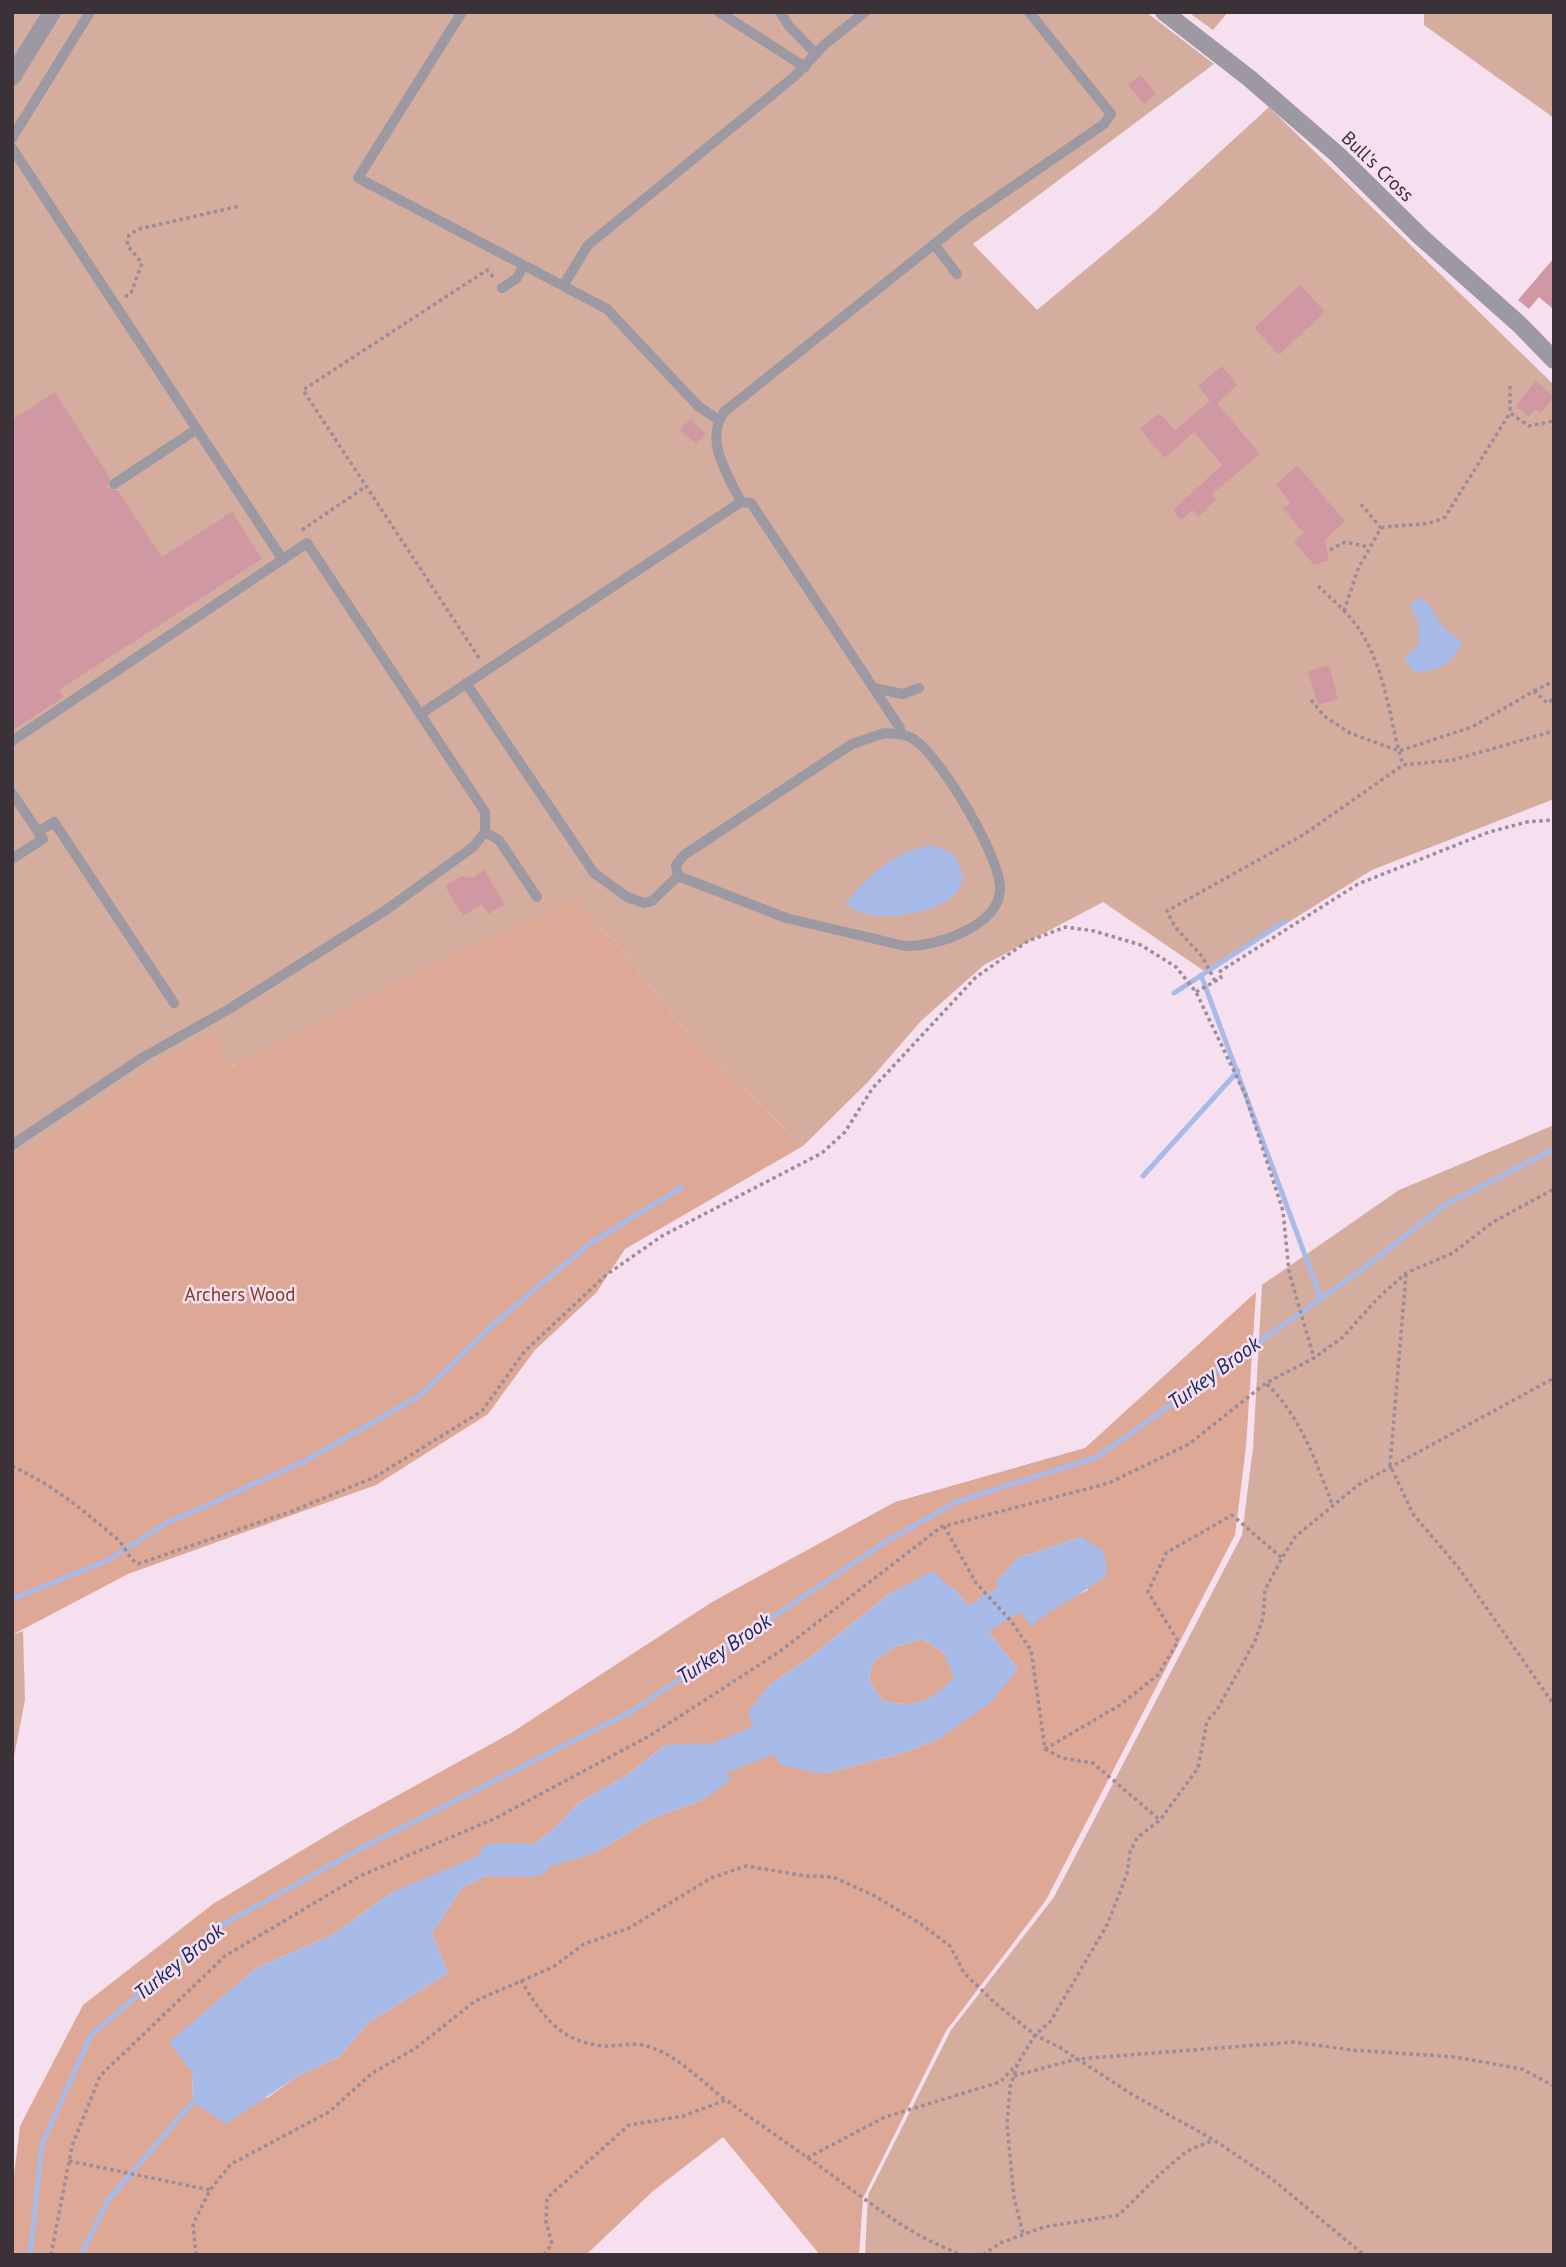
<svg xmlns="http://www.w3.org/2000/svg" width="1566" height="2267" viewBox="0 0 1566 2267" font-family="'PT Sans',sans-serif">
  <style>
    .green { fill: #d4ad9f }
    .forest { fill: #dda895; fill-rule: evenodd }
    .water { fill: #a8bae8; fill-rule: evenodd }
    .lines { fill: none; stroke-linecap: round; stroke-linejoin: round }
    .stream { stroke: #a8bae8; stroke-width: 5 }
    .river { stroke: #a8bae8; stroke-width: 33 }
    .building { fill: #d098a2 }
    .path { stroke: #9c8c98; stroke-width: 3.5; stroke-dasharray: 3.5 3.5; stroke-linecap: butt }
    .service { stroke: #9c99a3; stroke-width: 10 }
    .minor { stroke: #9c99a3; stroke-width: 18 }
    .labels { text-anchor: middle; stroke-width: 5; stroke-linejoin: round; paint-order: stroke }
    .street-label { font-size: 19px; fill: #3b3239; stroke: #f6e0f0 }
    .park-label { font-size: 19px; fill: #7e3c24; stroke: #f6e0f0 }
    .water-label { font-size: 21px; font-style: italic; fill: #1b2b62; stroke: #f6e0f0 }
  </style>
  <rect width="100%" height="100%" fill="#f6e0f0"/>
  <path class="green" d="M12,12H1146L1214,64L973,244L1037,310L1151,215L1269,107L1554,385V799L1372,870L1207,973L1103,902L984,965L921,1021L868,1082L803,1146L690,1037L614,940L594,926L231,1066L211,1035L12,1161Z
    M1188,12H1228L1213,30Z
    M1424,12H1554V118L1424,25Z
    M1554,1125V2255H865L868,2195L951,2030L1054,1897L1242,1535L1253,1448L1262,1285L1399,1190Z
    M23,1631L25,1700L12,1767V1635Z"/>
  <path class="forest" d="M577,899L594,926L614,940L690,1037L803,1146L625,1249L596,1293L535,1350L488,1414L376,1485L128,1574L12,1635V1161L148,1069L211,1034L232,1066L463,950Z
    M1256,1292L1246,1447L1235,1535L1046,1900L946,2031L863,2198L859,2255H820L723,2137L653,2191L586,2255H12V2191L20,2126L83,2005L213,1904L344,1825L511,1733L712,1602L895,1502L1085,1448ZM1081,1537L1088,1590L1055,1606L1031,1625L997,1582L1017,1558ZM932,1572L958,1593L1018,1669L937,1740L903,1753L823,1774L768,1686L809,1658L889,1594ZM665,1745L703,1800L653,1818L595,1853L525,1851L557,1826L578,1803L627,1775ZM498,1870L462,1888L432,1933L448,1973L368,2023L339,2057L298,2076L267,2098L193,2102L192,2071L170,2042L256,1968L332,1935L392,1892Z
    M922,1639L943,1652L955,1677C930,1701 918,1709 883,1701L869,1680L873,1662L895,1647Z"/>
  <path class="water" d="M1415,599H1423C1433,606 1433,613 1440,623C1444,630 1455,635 1462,642C1455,662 1434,675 1413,671L1404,658L1419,644L1417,619L1410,605Z
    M935,846C949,850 958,856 961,870C972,910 892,921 865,914C859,912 852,907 845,904C867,877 899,846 935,846Z
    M1081,1537L1104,1551L1107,1575C1083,1594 1055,1606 1031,1626L996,1582L1017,1558Z
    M932,1571L958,1593L1018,1669L990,1703L937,1740L903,1753L823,1774L782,1765L753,1729L748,1712L768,1686L809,1658L889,1594ZM922,1639L943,1652L954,1677C930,1701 918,1709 883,1701L869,1680L873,1662L895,1647Z
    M707,1743L731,1780L703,1800L653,1818L595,1853L542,1869L525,1851L557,1826L578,1803L627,1775L665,1745Z
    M490,1851L498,1870L462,1888L432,1933L448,1973L368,2023L339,2057L298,2076L226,2124L193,2102L192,2072L169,2042L256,1968L332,1935L392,1892Z"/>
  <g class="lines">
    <path class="stream" d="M1201,975L1321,1298
      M1174,993L1285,921
      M1143,1176L1238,1071
      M12,1599L106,1561L165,1524L305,1461L419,1396L496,1322L589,1244L682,1187
      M30,2255L42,2144L91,2035L220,1926L358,1850L632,1711L885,1542L956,1502L1097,1457L1361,1270L1443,1206L1554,1149
      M81,2255L108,2200L193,2102"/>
    <path class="river" d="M979,1618L1010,1599
      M717,1759L762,1741
      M494,1860H534"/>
  </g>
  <path class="building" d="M1141,75L1156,94L1144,104L1128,85Z
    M1554,258V310L1539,297L1529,309L1518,300Z
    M1300,285L1325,312L1279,355L1254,328Z
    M1222,366L1237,385L1217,403L1260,454L1212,494L1217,499L1198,517L1193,510L1181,520L1173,510L1222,465L1194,432L1165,458L1140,429L1159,413L1175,430L1210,401L1198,386Z
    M1536,381L1554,397L1541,413L1536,409L1529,417L1516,406Z
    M55,392L110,478L107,488L118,491L162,557L232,512L262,559L59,690L64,697L12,731V420Z
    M690,419L706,434L696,444L680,430Z
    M1297,465L1345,521L1325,540L1329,560L1314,565L1294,542L1304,533L1283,509L1291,503L1276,485Z
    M1329,665L1338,699L1318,705L1308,671Z
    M484,870L505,904L488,914L482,904L463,916L445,886L461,876L472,878Z"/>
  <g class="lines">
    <path class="path" d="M125,297L131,293L142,263L127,245L129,235L139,229L240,206
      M1510,386V413L1529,426L1554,421
      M1381,528C1404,523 1426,528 1445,517L1510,413
      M302,530L365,487
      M1330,550L1345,542L1369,547
      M1318,586C1335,602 1354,618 1365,639C1387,678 1390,723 1403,765
      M1344,611L1358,569L1381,528L1360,503
      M479,658L303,390L487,270L494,278
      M1534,691L1554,681
      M1311,700L1324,716L1350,733L1399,751L1472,727L1534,691L1547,703L1554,699
      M1215,981L1202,956L1175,927L1167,911L1303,835L1403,765L1453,760L1554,731
      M1196,992L1221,978L1219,972L1358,884L1489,832L1527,822L1554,820
      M1406,1274L1390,1465L1413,1514L1458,1567L1554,1705
      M1267,1384C1300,1416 1316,1461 1332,1504
      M12,1466C54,1486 82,1509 117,1539C126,1547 128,1558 138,1564L295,1510L375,1477L482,1411L524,1352L606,1275L662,1236L822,1153L845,1132L872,1089L976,977L1028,941L1066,927L1094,931L1141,945L1176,967L1196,992L1245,1094L1283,1211L1289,1272L1314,1358
      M944,1526L976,1583L1011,1621L1031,1650L1045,1749L1062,1758L1093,1763L1160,1820
      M1045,1749L1120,1705L1158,1675L1178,1641L1148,1592L1166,1553L1232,1515L1282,1558
      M521,1980C541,2015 561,2043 605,2046C618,2046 634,2042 647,2046C679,2056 699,2080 726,2100
      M1014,2076L1077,2059L1295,2042L1351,2050L1455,2057L1522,2069L1554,2086
      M807,2158L885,2117L1000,2082L1017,2064
      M69,2161L210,2190
      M1023,2233L1014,2198L1007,2124L1010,2087L1018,2063L1035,2035L1050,2022L1107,1925L1127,1874L1130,1852L1137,1838L1160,1820L1198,1768L1207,1721L1217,1710L1255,1641L1263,1618L1265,1590L1282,1558L1295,1537L1358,1485L1554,1378
      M51,2255L72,2146L100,2076L225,1956L360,1876L496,1818L651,1735L779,1652L941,1527L1109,1483L1189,1444L1266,1383L1314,1358L1343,1337L1377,1299L1406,1273L1453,1253L1493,1222L1554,1189
      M196,2255L193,2224L210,2190L231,2164L329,2112L371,2074L416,2048L475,2001L553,1967L584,1944L629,1928L711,1878L746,1866L806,1876L833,1877L875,1896L921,1924L950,1946L964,1973L995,2003L1035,2035L1059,2047L1133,2095L1214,2140L1272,2179L1364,2255
      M544,2255L552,2244L546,2222L547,2198L629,2125L683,2116L726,2100C766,2129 808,2157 848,2187C888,2216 916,2238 963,2255
      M983,2255L1000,2243L1044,2227L1119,2215L1160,2174L1187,2151L1214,2140"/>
    <path class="service" d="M462,12L358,178L607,309L699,407L719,420
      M719,12L805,67
      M780,12L789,26L816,54
      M12,138L90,12
      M12,148L283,560
      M934,244L957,274
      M563,286L588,245L795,76L824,45L865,12
      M502,288L517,278L523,266
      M114,484L197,429
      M741,502L751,503L900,728V734
      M466,683L594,873L627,897L644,903L652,901L678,876
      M874,688L903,694L919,688
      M422,713L741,502C728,475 704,441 724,412L967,218L1104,124L1111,114L1029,12
      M884,733C895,734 906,733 915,740C941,758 1003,860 1000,891C997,927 935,947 905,946L786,918L678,876L676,865L684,855L852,744Z
      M12,741L307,543L485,812V832L473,847L386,910L229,1009L142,1058L12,1145
      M12,793L43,839L12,859
      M38,832L54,822L174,1003
      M485,832L499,840L537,897"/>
    <path class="minor" d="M1164,12L1249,78L1338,155L1421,237L1519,324L1554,360
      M12,77L52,12"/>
  </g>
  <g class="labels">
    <g class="street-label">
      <text transform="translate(1378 166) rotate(44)" y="7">Bull's Cross</text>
    </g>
    <g class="park-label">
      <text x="240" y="1301">Archers Wood</text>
    </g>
    <g class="water-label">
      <text transform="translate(1214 1373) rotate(-36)" y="7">Turkey Brook</text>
      <text transform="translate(724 1649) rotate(-34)" y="7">Turkey Brook</text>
      <text transform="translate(179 1962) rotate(-39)" y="7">Turkey Brook</text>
    </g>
  </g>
  <rect width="1566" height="2267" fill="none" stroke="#3b3239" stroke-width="28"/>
</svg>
